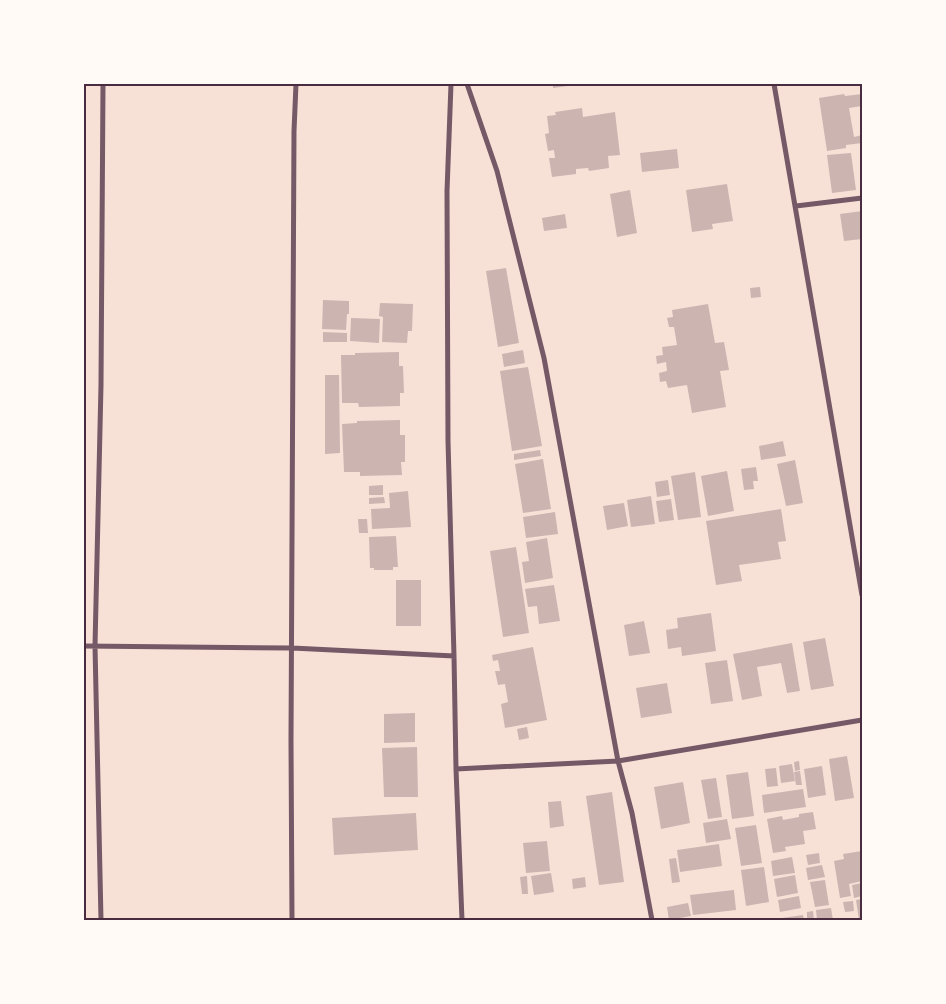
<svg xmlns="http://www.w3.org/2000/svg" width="946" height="1004" viewBox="0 0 946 1004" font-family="'Alegreya Sans',sans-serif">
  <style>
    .building { fill: #ccb4b1 }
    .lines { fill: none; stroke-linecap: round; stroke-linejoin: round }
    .minor { stroke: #755966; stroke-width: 5 }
    .neatline { fill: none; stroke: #4a2c40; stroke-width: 2 }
  </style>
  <rect width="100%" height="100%" fill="#f7e1d7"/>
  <path class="building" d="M553,84H575V85L553,88Z
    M844,94L845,96L862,94V106L849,108L854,137L862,135V143L846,145V148L827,151L819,98Z
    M582,108L583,117L615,112L620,155L608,156L609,168L589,171L588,168L576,169V174L552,177L549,158H555L554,150L548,151L545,134L549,133L547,116L556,115L555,112Z
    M677,149L679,168L642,172L640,153Z
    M851,153L856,190L832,193L827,155Z
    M727,184L733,221L712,224L713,229L692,232L686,190Z
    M630,190L637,233L617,237L610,194Z
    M862,211V239L844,241L840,214Z
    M565,214L567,228L544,231L542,218Z
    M506,268L519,343L498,347L486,271Z
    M760,287L761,297L751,298L750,288Z
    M323,300L349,301V314H347L346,330L322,329Z
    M380,303L413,304L412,331H408L407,343L382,342L383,317L379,316Z
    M708,304L715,343L724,342L729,370L720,371L726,407L692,413L687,385L668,388L666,381L660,382L659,373L667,371L666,362L657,364L656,356L663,355L662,347L677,345L674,327H669L667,318L673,317L672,310Z
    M351,318L380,319L379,343L350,341Z
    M323,332L347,333V342H323Z
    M523,350L525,363L504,367L502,354Z
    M399,352V366H403L404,393H400V406L359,407L358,403H342L341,355H355V353Z
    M528,367L542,446L512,451L500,371Z
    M325,375H339L340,453L325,454Z
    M400,420V435H405V462H401L402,475L360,476V472H344L342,424L357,423V421Z
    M783,441L786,456L761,460L759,446Z
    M540,450L541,456L514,460V454Z
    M543,459L551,509L523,513L515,464Z
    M795,460L803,503L786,506L777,464Z
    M756,467L758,481H753L754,489L744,490L741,469Z
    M727,471L734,511L708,516L701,476Z
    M695,472L701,517L678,520L671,476Z
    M668,480L670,495L657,497L655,482Z
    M383,485V495H369V486Z
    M408,491L411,527L372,529L371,509L390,508L389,493Z
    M651,496L655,524L631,527L627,500Z
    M384,497L385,503L369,504V498Z
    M671,499L674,520L659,522L656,501Z
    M624,503L628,526L607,530L603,506Z
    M781,509L786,541L778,542L781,559L739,565L742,581L716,585L706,521Z
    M555,512L558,534L526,538L523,517Z
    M358,519H367L368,533H359Z
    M396,536L398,567H393V570H374V568H370L369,537Z
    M547,538L553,578L525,583L522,562L529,561L526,542Z
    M516,547L529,633L503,637L490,551Z
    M396,580H421V626H396Z
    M554,585L560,621L539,624L537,606L528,607L525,589Z
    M711,613L716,651L682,656L681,647L668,649L666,630L678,628L677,618Z
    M644,621L650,653L629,656L624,625Z
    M825,638L834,686L811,690L803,642Z
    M792,643L800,691L787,693L781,663L757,667L762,696L742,700L733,654Z
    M533,647L547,720L505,728L501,704L508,702L505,684L498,685L495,671H500L498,660L493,661L492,655Z
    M727,660L733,701L711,704L705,663Z
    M667,683L672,713L641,718L636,688Z
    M415,713V742L384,743V714Z
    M527,727L529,738L519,740L517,729Z
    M417,747L418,797H384L382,748Z
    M847,756L854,798L835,801L829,759Z
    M799,761L800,770L795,771L794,762Z
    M792,764L795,781L781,783L779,766Z
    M822,766L826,795L808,798L804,769Z
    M776,768L778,786L767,787L765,769Z
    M800,771L802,785H796L794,772Z
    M748,772L754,816L732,819L726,775Z
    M716,778L722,817L708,819L701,780Z
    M683,782L690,823L661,829L654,787Z
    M803,789L806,807L764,813L762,795Z
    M612,792L624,882L599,885L586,796Z
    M561,801L564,826L550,828L548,802Z
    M813,812L816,829L803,831L805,844L785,847L786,851L773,853L767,819L782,816L783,820L799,817V814Z
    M416,813L418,850L334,855L332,818Z
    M727,819L731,839L706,843L703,823Z
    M756,825L762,863L741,866L735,828Z
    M547,841L550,871L526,873L523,843Z
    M719,844L722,866L680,872L677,850Z
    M862,851V881L849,884L851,896L840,898L834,861L844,859L843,854Z
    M819,853L820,863L808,865L806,855Z
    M792,857L795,873L773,876L771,861Z
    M676,858L680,882L672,883L669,859Z
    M822,865L825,877L808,880L806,868Z
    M764,867L769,902L746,906L741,870Z
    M551,873L554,892L534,895L531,876Z
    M795,875L798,893L777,897L774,879Z
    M527,876L528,894H522L520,877Z
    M585,877L586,887L573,889L572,879Z
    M825,880L829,905L815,907L810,882Z
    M862,883V896L854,898L852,885Z
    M734,890L736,910L693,915L690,895Z
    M799,896L801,908L780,912L778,900Z
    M862,899V920H859L856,900Z
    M853,901L854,911L845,912L843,902Z
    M688,903L691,916L669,920L667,907Z
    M831,908L833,920H817L816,910Z
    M813,911L814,920H807V912Z
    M803,915L804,920H782V918Z"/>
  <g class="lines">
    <path class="minor" d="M451,84L447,191L448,441L454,656L456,769L462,920
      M467,84L497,171L544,358L618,761L632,813L652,920
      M774,84L862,595
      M796,206L862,198
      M84,646L292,648L454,656
      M456,769L618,761L862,720
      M101,920L95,646L101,385L103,84
      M292,920L291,741L294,131L296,84"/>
  </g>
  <rect width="946" height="1004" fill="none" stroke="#fffaf5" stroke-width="170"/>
  <rect x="85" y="85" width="776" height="834" class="neatline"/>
</svg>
